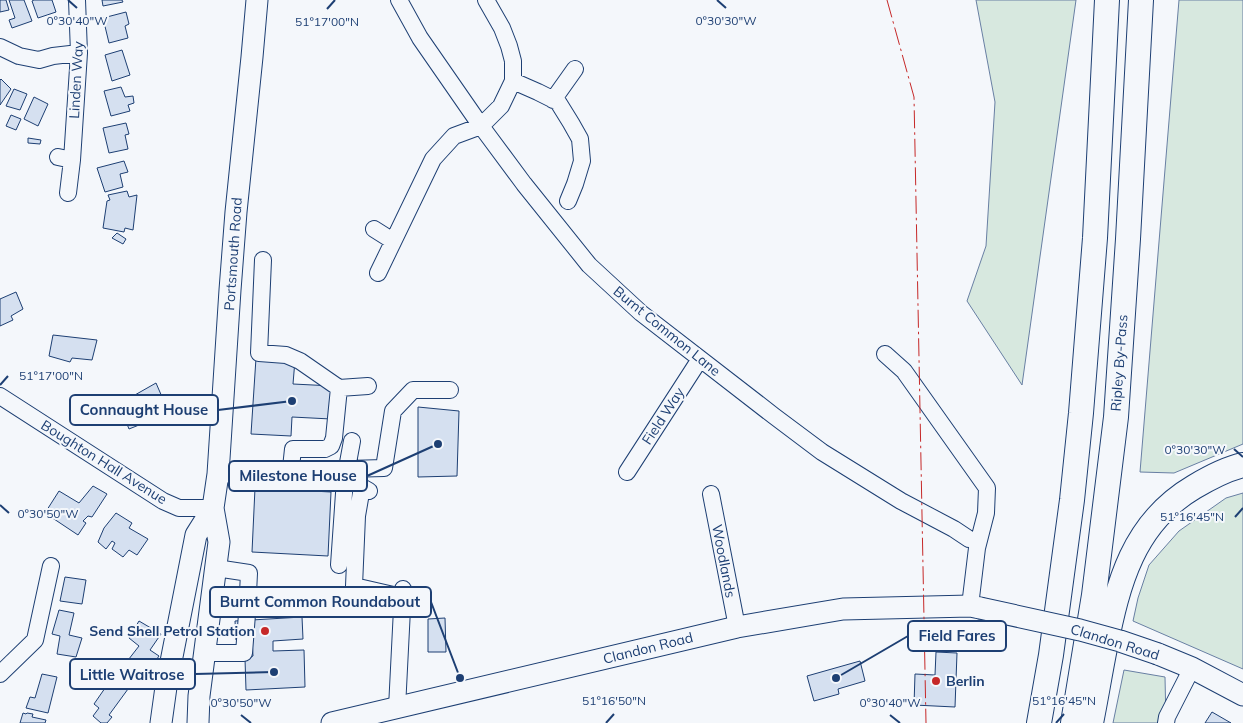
<svg xmlns="http://www.w3.org/2000/svg" width="1243" height="723" viewBox="0 0 1243 723" font-family="Mulish,sans-serif">
  <style>
    .green { fill: #d7e8df; stroke: #687fa3 }
    .building { fill: #d5e0f0; stroke: #1d3f73 }
    .lines { fill: none; stroke-linecap: round; stroke-linejoin: round }
    .minor-casing { stroke: #1d3f73; stroke-width: 18 }
    .major-casing { stroke: #1d3f73; stroke-width: 23 }
    .highway-casing { stroke: #1d3f73; stroke-width: 26 }
    .minor { stroke: #f4f7fb; stroke-width: 16 }
    .major { stroke: #f4f7fb; stroke-width: 21 }
    .highway { stroke: #f4f7fb; stroke-width: 24 }
    .major-bridge-casing { stroke: #1d3f73; stroke-width: 23; stroke-linecap: butt }
    .major-bridge { stroke: #f4f7fb; stroke-width: 21 }
    .power { stroke: #c62828; stroke-width: 1; stroke-dasharray: 18 4 2.5 4; stroke-linecap: butt }
    .ticks { fill: none; stroke: #1d3f73; stroke-width: 2 }
    .poi-dot { fill: #c62828; stroke: #f4f7fb; stroke-width: 2 }
    .labels { text-anchor: middle; stroke-width: 4; stroke-linejoin: round; paint-order: stroke }
    .street-label { font-size: 14px; fill: #1d3f73; stroke: #f4f7fb }
    .poi-label { font-size: 14px; font-weight: bold; fill: #1d3f73; stroke: #f4f7fb; text-anchor: end }
    .ticks-label { font-size: 12px; text-anchor: middle; fill: #1d3f73; stroke: #f4f7fb; stroke-width: 4; stroke-linejoin: round; paint-order: stroke }
    .leader { fill: none; stroke: #1d3f73; stroke-width: 2 }
    .callout-dot { fill: #1d3f73; stroke: #f4f7fb; stroke-width: 2 }
    .callout { fill: #f4f7fb; stroke: #1d3f73; stroke-width: 2 }
    .callout-label { font-size: 15px; text-anchor: middle; font-weight: bold; fill: #1d3f73 }
  </style>
  <rect width="100%" height="100%" fill="#f4f7fb"/>
  <path class="green" d="M976,0H1076L1022,385L967,301L986,246L995,102Z
    M1179,0H1243V444L1174,473L1140,472Z
    M1243,493V669L1133,621L1138,598L1149,565L1179,531L1226,498Z
    M1124,670L1165,677L1166,723H1113Z"/>
  <path class="building" d="M0,0H6L9,10L0,12Z
    M9,0H24L32,21L12,28L9,20L15,18Z
    M34,0H52L56,12L38,18L32,1Z
    M102,0H122L123,2L103,6Z
    M126,12L129,24L125,26L128,38L109,43L103,18Z
    M122,50L130,75L112,81L105,55Z
    M1,79L11,89L0,105V80Z
    M121,87L125,97L133,96L134,103L128,105L130,111L111,116L104,91Z
    M14,89L27,94L20,110L6,106Z
    M34,97L48,104L38,126L24,119Z
    M11,115L21,119L16,130L6,126Z
    M126,123L129,134L125,135L128,149L109,153L103,128Z
    M28,138L41,140L40,144L28,143Z
    M124,161L128,172L120,174L123,187L105,192L97,168Z
    M127,191L129,197L137,195L133,230L125,228L124,232L103,228L107,201L110,200L108,195Z
    M117,233L126,239L123,244L112,238Z
    M16,292L23,309L11,316L13,320L0,326V299Z
    M53,335L97,340L92,360L72,358L70,362L49,356Z
    M256,358L295,360L293,384L333,386L331,419L292,417L291,436L251,434Z
    M156,383L169,413L129,429L119,404Z
    M418,407L459,411L457,476L418,477Z
    M93,486L107,494L92,517L88,516L83,521L86,523L78,535L45,513L59,491L79,503Z
    M255,488L331,492L328,556L252,552Z
    M116,513L132,523L129,528L148,539L137,555L129,550L123,557L112,549L115,543L112,541L106,549L98,542L104,528Z
    M65,577L86,580L82,604L60,601Z
    M59,610L74,613L69,635L82,638L76,657L57,654L60,636L52,634Z
    M302,617L303,639L273,641V651L304,650L305,687L246,690L245,659L253,656L252,639L236,640L235,621Z
    M445,618L446,652H428V619Z
    M139,621L161,634L150,650L159,656L144,677L125,664L139,646L129,638Z
    M936,652L957,653L955,707L914,705L915,674L935,675Z
    M860,661L865,681L838,689L839,694L814,701L807,676Z
    M42,674L57,677L48,713L26,708L30,697L35,698Z
    M112,678L128,689L109,715L112,717L107,723H101L93,716L99,708L94,704Z
    M1212,712L1231,723H1205Z
    M23,713L26,714L27,713L33,714L32,717L46,720L45,723H20Z"/>
  <g class="lines">
    <defs>
      <path id="minor" d="M399,0L420,38L481,126L524,184L589,265L641,313L774,416L822,452L901,501L954,529L969,539
        M0,47L19,56L39,60L53,56L79,53
        M513,81L538,92L558,102L571,123L580,139L582,161L575,184L568,201
        M553,100L575,69
        M58,157L72,160L79,53L77,0
        M68,193L72,160
        M374,229L393,241
        M263,260L259,353L286,355L300,361L339,388
        M378,273L433,159L454,136L481,126L501,106L513,81V61L509,46L502,28L486,0
        M885,354L904,371L987,488L986,513L977,548L970,606
        M0,396L163,501L179,508H213
        M347,469L384,468L393,411L413,390H450
        M627,472L700,359
        M218,474L345,479L352,441
        M290,477L293,449H325L331,446L334,438L339,388L368,386
        M369,491L362,487L357,516L354,586L402,597
        M711,494L737,627
        M339,565L345,479
        M205,653H244L247,614L249,573L216,568
        M0,674L35,640L51,566
        M397,708L403,589
        M1166,723L1167,717L1192,668"/>
      <path id="major" d="M1158,654L1192,668L1243,695
        M161,723L166,687L196,535L213,508
        M198,723L199,696L219,542L213,508L218,474L230,290L236,212L252,57L257,0
        M332,723L737,627L843,609L970,606L980,608"/>
      <path id="highway" d="M1039,723L1051,655L1072,500L1081,413L1095,238L1107,0
        M1073,723L1094,595L1116,417L1128,239L1141,0
        M1091,723C1096,698 1100,673 1105,648C1118,583 1133,523 1194,487C1209,478 1226,469 1243,465"/>
    </defs>
    <use href="#minor" class="minor-casing"/>
    <use href="#major" class="major-casing"/>
    <use href="#highway" class="highway-casing"/>
    <use href="#minor" class="minor"/>
    <use href="#major" class="major"/>
    <use href="#highway" class="highway"/>
    <defs>
      <path id="major-bridge" d="M980,608L1080,630L1120,641L1158,654"/>
    </defs>
    <use href="#major-bridge" class="major-bridge-casing"/>
    <use href="#major-bridge" class="major-bridge"/>
    <path class="power" d="M887,0L914,97L926,723"/>
  </g>
  <path class="ticks" d="M68,0L77,8M717,0L726,8M327,9L335,0M0,385L8,376M1234,449L1243,457M0,505L9,513M1235,517L1243,508M241,715L251,723M890,715L900,723M606,723L614,714M1056,723L1064,714"/>
  <g class="poi-dot">
    <circle cx="265" cy="631" r="5"/>
    <circle cx="936" cy="681" r="5"/>
  </g>
  <g class="labels">
    <g class="street-label">
      <text transform="translate(76 80) rotate(-87)" y="5">Linden Way</text>
      <text transform="translate(233 254) rotate(-86)" y="5">Portsmouth Road</text>
      <text transform="translate(667 331) rotate(39)" y="5">Burnt Common Lane</text>
      <text transform="translate(1119 363) rotate(-86)" y="5">Ripley By-Pass</text>
      <text transform="translate(663 416) rotate(-57)" y="5">Field Way</text>
      <text transform="translate(104 462) rotate(32)" y="5">Boughton Hall Avenue</text>
      <text transform="translate(724 561) rotate(79)" y="5">Woodlands</text>
      <text transform="translate(1115 642) rotate(17)" y="5">Clandon Road</text>
      <text transform="translate(648 648) rotate(-14)" y="5">Clandon Road</text>
    </g>
    <g class="poi-label">
      <text x="255" y="636">Send Shell Petrol Station</text>
      <text x="946" y="686" text-anchor="start">Berlin</text>
    </g>
  </g>
  <g class="ticks-label">
    <text x="77" y="25">0°30'40"W</text>
    <text x="726" y="25">0°30'30"W</text>
    <text x="327" y="26">51°17'00"N</text>
    <text x="51" y="380">51°17'00"N</text>
    <text x="1195" y="454">0°30'30"W</text>
    <text x="48" y="518">0°30'50"W</text>
    <text x="1192" y="521">51°16'45"N</text>
    <text x="614" y="705">51°16'50"N</text>
    <text x="1064" y="705">51°16'45"N</text>
    <text x="241" y="707">0°30'50"W</text>
    <text x="890" y="707">0°30'40"W</text>
  </g>
  <path class="leader" d="M292 401L218 410M438 444L367 476M460 678L431 602M836 678L908 636M274 672L195 674"/>
  <g class="callout-dot">
    <circle cx="292" cy="401" r="5"/>
    <circle cx="438" cy="444" r="5"/>
    <circle cx="460" cy="678" r="5"/>
    <circle cx="836" cy="678" r="5"/>
    <circle cx="274" cy="672" r="5"/>
  </g>
  <g class="callout">
    <rect x="70" y="395" width="148" height="30" rx="5"/>
    <rect x="229" y="461" width="138" height="30" rx="5"/>
    <rect x="210" y="587" width="221" height="30" rx="5"/>
    <rect x="908" y="621" width="98" height="30" rx="5"/>
    <rect x="70" y="659" width="125" height="30" rx="5"/>
  </g>
  <g class="callout-label">
    <text x="144" y="415">Connaught House</text>
    <text x="298" y="481">Milestone House</text>
    <text x="320" y="607">Burnt Common Roundabout</text>
    <text x="957" y="641">Field Fares</text>
    <text x="132" y="680">Little Waitrose</text>
  </g>
</svg>
